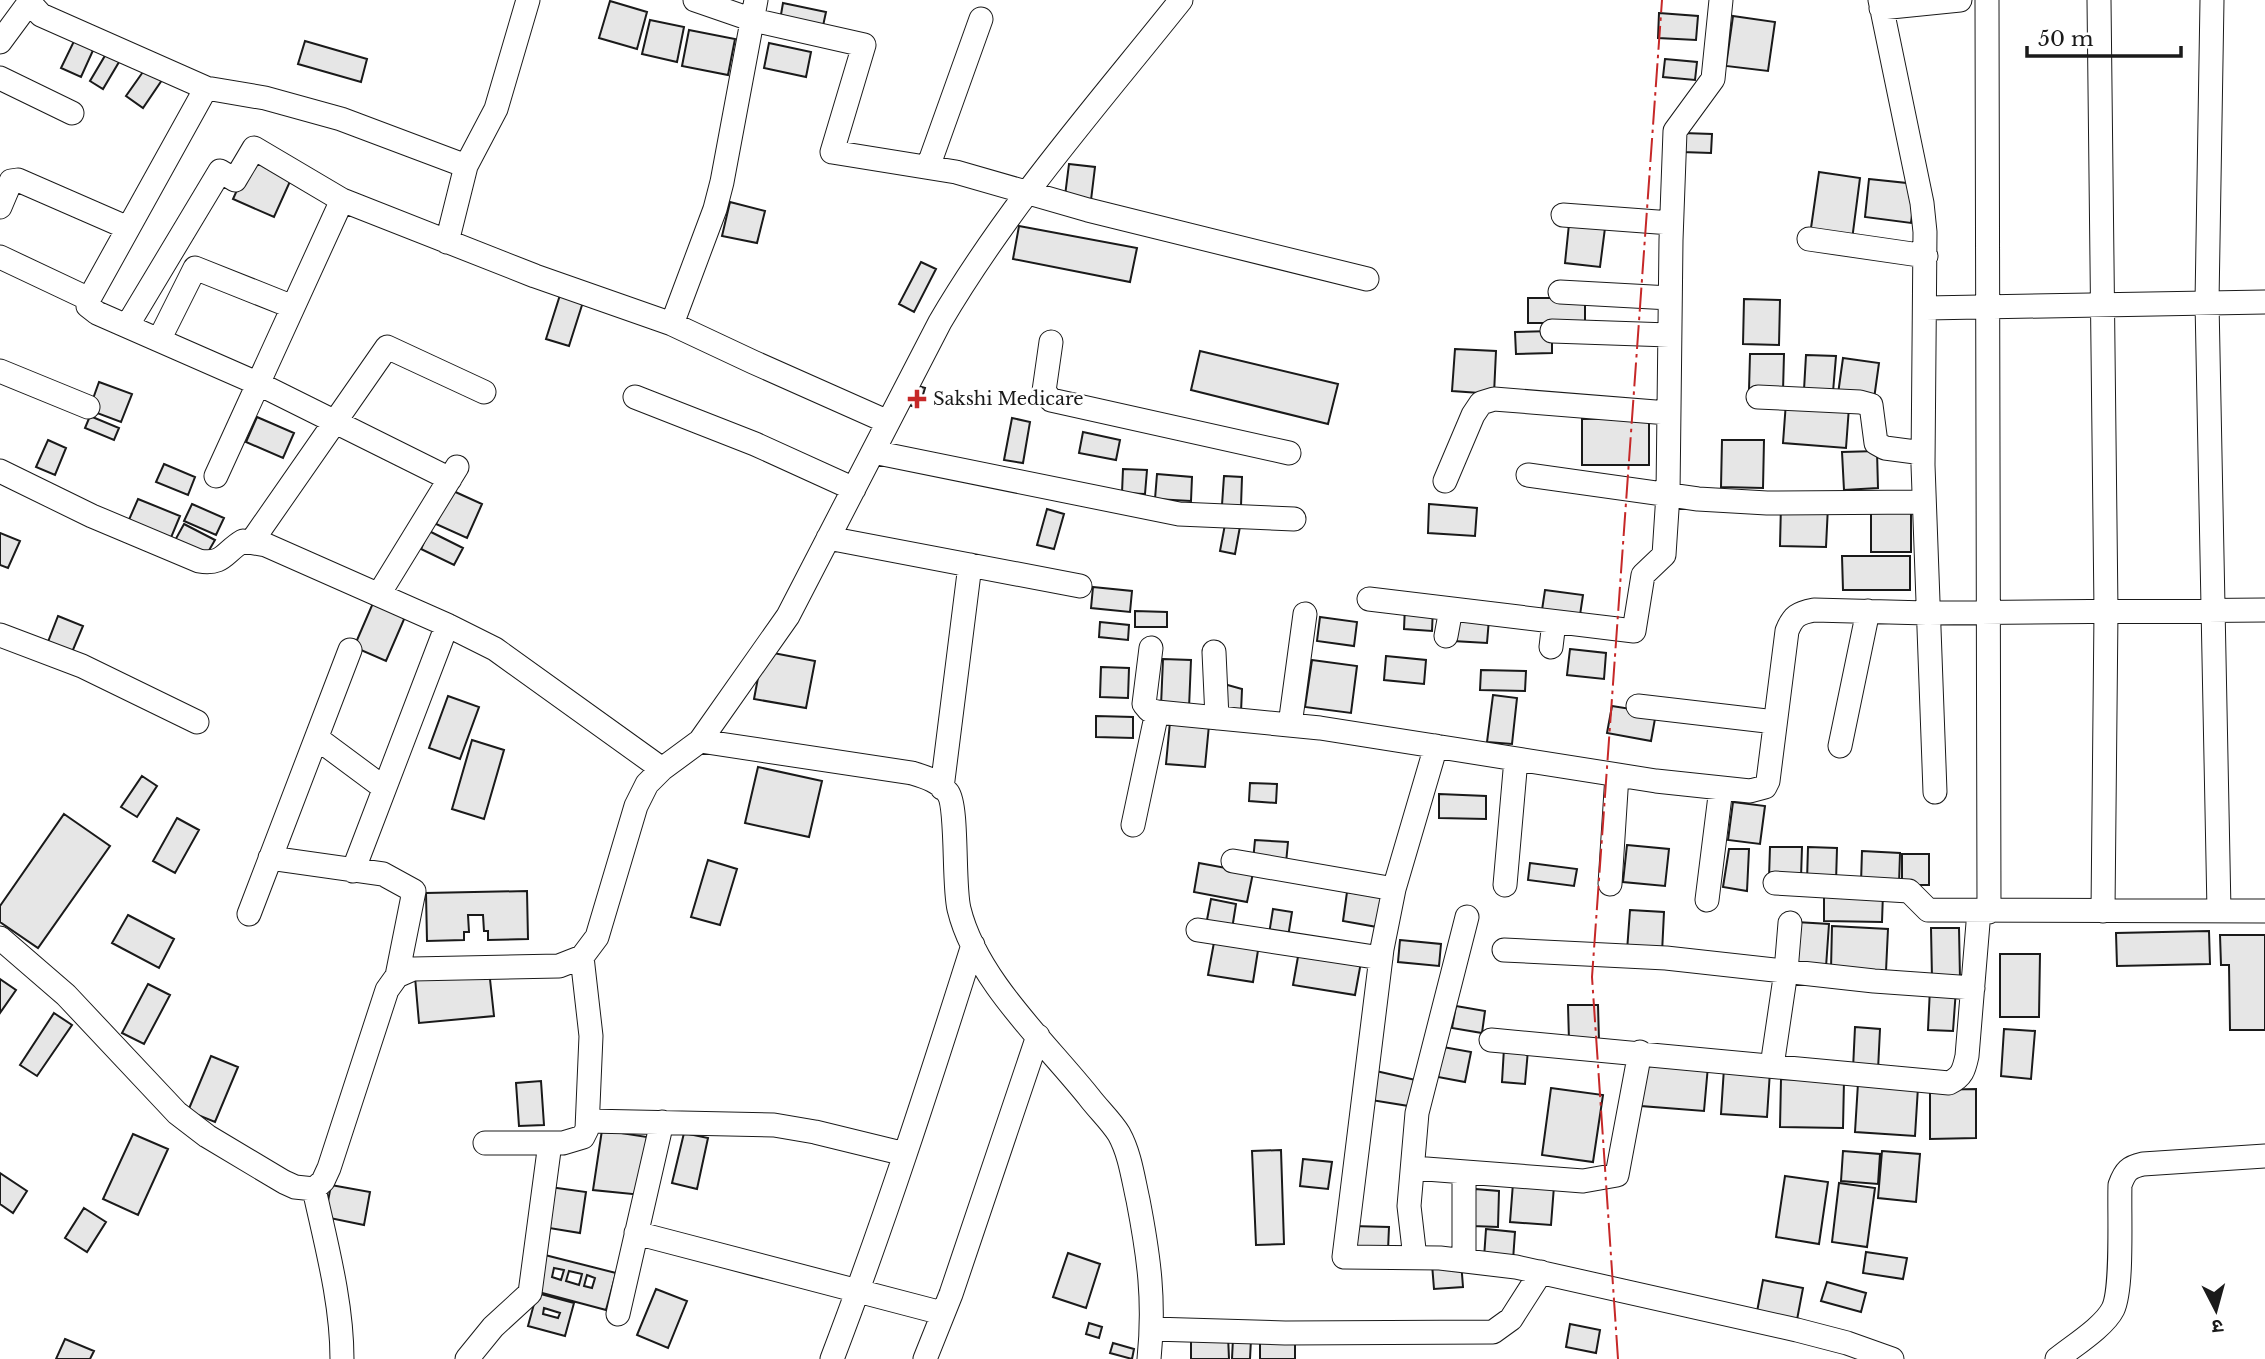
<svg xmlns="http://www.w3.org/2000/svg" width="2265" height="1359" viewBox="0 0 2265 1359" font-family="'Libre Baskerville','Noto Sans Devanagari',serif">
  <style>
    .building { fill: #e6e6e6; stroke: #1a1a1a; stroke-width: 2; fill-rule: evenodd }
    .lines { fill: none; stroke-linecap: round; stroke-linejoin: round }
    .minor-casing { stroke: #1a1a1a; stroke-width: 25 }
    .minor { stroke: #fff; stroke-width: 23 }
    .power { stroke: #c62828; stroke-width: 2; stroke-dasharray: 24 5 3.5 5; stroke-linecap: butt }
    .poi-dot { fill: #c62828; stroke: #fff; stroke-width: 2.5 }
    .labels { text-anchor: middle; stroke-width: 5; stroke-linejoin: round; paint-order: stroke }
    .poi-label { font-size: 18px; fill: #1a1a1a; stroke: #fff; text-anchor: start }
  </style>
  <rect width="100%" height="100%" fill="#fff"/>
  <path class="building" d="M610,1L647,12L637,49L599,38Z
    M783,3L826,12L821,35L779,26Z
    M1659,13L1698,16L1696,40L1658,38Z
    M1733,16L1775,22L1768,71L1726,66Z
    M650,20L684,27L677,62L642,54Z
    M689,30L735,39L728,75L682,66Z
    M76,37L95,46L81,77L61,68Z
    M305,41L367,59L361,82L298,64Z
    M769,43L811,52L806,77L764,68Z
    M106,54L119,62L103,89L90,81Z
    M1665,59L1697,62L1695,80L1663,77Z
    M145,69L162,80L143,108L126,96Z
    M1683,133L1712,134L1711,153L1682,152Z
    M251,159L292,177L274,217L233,199Z
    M1069,164L1095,167L1091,200L1065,196Z
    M1819,172L1860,178L1852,240L1810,235Z
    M1869,179L1916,184L1911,223L1865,217Z
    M730,202L765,211L757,243L722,236Z
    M1569,224L1605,228L1600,267L1565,263Z
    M1019,226L1137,248L1130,282L1013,259Z
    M921,262L936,269L914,312L899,304Z
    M560,295L583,302L569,346L546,339Z
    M1528,298H1585V323H1528Z
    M1744,299L1780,300L1779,345L1743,344Z
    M1552,331V353L1516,354L1515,332Z
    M1455,349L1496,351L1494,394L1452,391Z
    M1200,351L1338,384L1328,424L1191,390Z
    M1750,354H1784L1783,391L1749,390Z
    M1806,355L1836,356L1833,392L1804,390Z
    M1843,358L1879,363L1874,399L1838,394Z
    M99,382L132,394L121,422L89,410Z
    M911,384L925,388L919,408L905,404Z
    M1786,402L1849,407L1846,448L1783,443Z
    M90,416L119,428L114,440L85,428Z
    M257,417L294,433L283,458L246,442Z
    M1012,418L1030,422L1023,463L1004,460Z
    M1649,418V465H1582V419Z
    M1083,432L1120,440L1116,460L1079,453Z
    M48,440L66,448L55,475L36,467Z
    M1722,440H1764L1763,488L1721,487Z
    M1877,451L1878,488L1844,490L1842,452Z
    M164,464L195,477L188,495L156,482Z
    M1123,469L1147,470L1145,494L1122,493Z
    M1157,474L1192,477L1191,501L1155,499Z
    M1224,476L1242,477L1241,506L1222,505Z
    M451,490L482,504L467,538L436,524Z
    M138,499L180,516L170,540L128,522Z
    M192,504L224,518L216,535L184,521Z
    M1429,504L1477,508L1475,536L1428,533Z
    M1781,504L1828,506L1826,547L1780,546Z
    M1047,509L1064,514L1054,549L1037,545Z
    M1871,511H1911V552H1871Z
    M1226,519L1241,521L1235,554L1220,551Z
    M184,524L215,540L204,559L173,544Z
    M429,531L463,548L454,565L421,549Z
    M0,533L20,541L8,568L0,565Z
    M1842,556H1910V590H1843Z
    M1093,587L1132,591L1130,612L1091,608Z
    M1545,590L1583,595L1580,615L1542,610Z
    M373,603L405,617L386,661L354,647Z
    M1405,606L1433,607L1432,631L1404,629Z
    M1135,611L1167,612V627H1135Z
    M58,616L83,626L70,657L46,647Z
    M1320,617L1357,622L1354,646L1317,641Z
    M1454,617L1489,619L1487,643L1453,641Z
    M1100,622L1129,625L1128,640L1099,637Z
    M1570,649L1606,653L1604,679L1567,675Z
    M763,651L815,661L806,708L754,699Z
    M1386,656L1426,660L1424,684L1384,680Z
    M1163,659L1191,660L1189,708L1161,706Z
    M1312,660L1357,666L1351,713L1305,707Z
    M1101,667L1129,668L1128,698L1100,697Z
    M1481,670L1526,671L1525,691L1480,690Z
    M1224,684L1242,689L1241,712L1221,710Z
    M1493,695L1517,698L1512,744L1487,742Z
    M448,696L479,707L460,759L429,748Z
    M1612,706L1656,713L1651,741L1607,733Z
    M1096,716L1133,717V738L1096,737Z
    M1170,722L1209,725L1205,767L1166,764Z
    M472,740L504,750L484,819L452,809Z
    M758,767L822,781L809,837L745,823Z
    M142,776L157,786L137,817L121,807Z
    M1250,783L1277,784L1276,803L1249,801Z
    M1439,794L1486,796V819L1439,818Z
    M1733,802L1765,806L1760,844L1728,840Z
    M64,814L110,846L38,948L0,922V906Z
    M177,818L199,830L175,873L153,861Z
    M1255,840L1288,842L1286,863L1253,861Z
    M1627,845L1669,849L1665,886L1623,882Z
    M1770,847H1802L1801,878H1769Z
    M1808,847L1837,848L1836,882L1807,881Z
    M1729,849H1749L1747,891L1723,887Z
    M1862,851L1900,853L1899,884L1861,883Z
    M1902,854H1929V885H1902Z
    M708,860L737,869L720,925L691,917Z
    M1199,863L1253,873L1247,902L1194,892Z
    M1530,863L1577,869L1574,886L1528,880Z
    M527,891L528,939L488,940V931H484L483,915H468L469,932H464V940L427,941L426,893Z
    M1347,892L1381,897L1377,927L1343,921Z
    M1824,892L1883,893L1882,922L1824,921Z
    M1211,899L1236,904L1232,929L1206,925Z
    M1273,909L1292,912L1288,937L1269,934Z
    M1630,910L1664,912L1662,953L1627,951Z
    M128,915L174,939L159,968L112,943Z
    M1796,922L1829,924L1826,967L1793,965Z
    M1832,926L1888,929L1886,971L1831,969Z
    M1931,928H1959L1960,978H1932Z
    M2209,931L2210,964L2117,966L2116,933Z
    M2220,935H2265V1030H2230L2229,965H2221Z
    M1215,937L1259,944L1253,982L1208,975Z
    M1400,940L1441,944L1439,966L1398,962Z
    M1299,951L1361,962L1355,995L1293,985Z
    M2000,954H2040L2039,1017H2000Z
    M489,970L494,1016L419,1023L415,977Z
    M0,979L16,990L0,1013Z
    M148,984L170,995L144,1044L122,1033Z
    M1930,988L1956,989L1953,1031L1928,1030Z
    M1568,1005H1598L1599,1041H1569Z
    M1456,1006L1485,1011L1482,1033L1452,1028Z
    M54,1013L72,1025L37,1076L20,1065Z
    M1855,1027L1880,1029L1878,1070L1853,1069Z
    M2004,1029L2035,1031L2031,1079L2001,1076Z
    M1443,1047L1471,1052L1465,1082L1438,1077Z
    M1504,1048L1528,1050L1525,1084L1502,1082Z
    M211,1056L238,1067L215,1122L188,1111Z
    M1645,1062L1708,1066L1704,1111L1641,1106Z
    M1724,1068L1770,1071L1767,1117L1721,1114Z
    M1376,1071L1420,1081L1415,1107L1371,1100Z
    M1781,1079L1844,1080L1843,1128L1780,1127Z
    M541,1081L544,1125L519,1126L516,1083Z
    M1858,1083L1918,1087L1915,1136L1855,1132Z
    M1551,1088L1603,1095L1593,1162L1542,1155Z
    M1976,1089V1138L1930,1139V1090Z
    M602,1130L647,1137L642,1195L593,1190Z
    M684,1133L708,1138L697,1189L672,1183Z
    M133,1134L168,1149L138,1215L103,1199Z
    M1281,1150L1284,1244L1256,1245L1252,1151Z
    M1843,1151L1880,1154L1878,1184L1841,1181Z
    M1882,1151L1920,1154L1916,1202L1878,1198Z
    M1303,1159L1332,1162L1328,1189L1300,1186Z
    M0,1173L27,1191L13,1213L0,1204Z
    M1785,1176L1828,1182L1819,1244L1776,1237Z
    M1513,1183L1554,1186L1551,1225L1510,1222Z
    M1839,1183L1875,1188L1867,1247L1832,1242Z
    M331,1185L370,1192L364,1225L325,1217Z
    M550,1187L586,1192L580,1233L543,1227Z
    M1475,1189L1499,1191L1498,1227L1473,1226Z
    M84,1208L106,1222L87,1252L65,1238Z
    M1352,1226L1389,1227L1388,1250L1351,1249Z
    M1486,1229L1515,1232L1513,1260L1484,1258Z
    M1866,1252L1907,1258L1903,1279L1863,1273Z
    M1068,1253L1100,1264L1086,1308L1053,1297Z
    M541,1254L616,1273L606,1310L531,1290ZM554,1268L564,1270L561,1280L552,1277ZM569,1271L582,1274L579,1285L566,1281ZM587,1275L595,1278L592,1288L584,1286Z
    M1461,1261L1463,1287L1434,1289L1432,1264Z
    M1763,1280L1803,1288L1796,1325L1756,1317Z
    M1827,1282L1866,1293L1861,1312L1821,1301Z
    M656,1289L687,1301L668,1348L637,1335Z
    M537,1293L574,1303L565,1336L528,1326ZM544,1308L560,1313L558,1318L543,1314Z
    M1089,1323L1102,1327L1099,1338L1086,1334Z
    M1570,1324L1600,1330L1596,1353L1566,1347Z
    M1228,1335L1229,1359H1191V1336Z
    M1233,1338L1251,1339L1250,1359H1232Z
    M65,1339L94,1351L90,1359H56Z
    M1260,1340H1295V1359H1260Z
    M1113,1343L1134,1349L1132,1359L1110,1353Z"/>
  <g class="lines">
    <defs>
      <path id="minor" d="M695,0L753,20L864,45L832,152L956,172L1088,210L1367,279
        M1880,0L1922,203L1925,232L1923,465L1935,792
        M1987,0L1989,912
        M2099,0L2106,611L2103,911
        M2212,0L2207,302L2219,911
        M30,3L41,15L206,88L265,98L341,119L466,166
        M1881,8L1960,0
        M0,42L31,0
        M0,78L72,113
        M206,88L89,299L88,306L97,313L259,384L450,479
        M928,167L981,19
        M0,207L11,181L18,180L128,228
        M1563,215L1671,223
        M1809,239L1926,256
        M447,242L466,166L496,109L528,0
        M0,257L89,299
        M1560,292L1670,298
        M1926,308L2265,302
        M672,324L715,209L722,182L756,0
        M127,326L220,171L235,180L254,148L342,200L535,276L672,324L753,362L888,422
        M1552,331L1669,335
        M159,340L195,268L293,307
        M1051,342L1044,391L1051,400L1289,453
        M0,371L88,407
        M635,397L755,444L854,489
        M1758,397L1860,402L1871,405L1876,443L1885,448L1923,453
        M873,452L1179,514L1294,519
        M0,471L92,516L199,561C224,565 224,552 243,541L266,545L447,625L495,649L662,769
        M1528,475L1698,499L1767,503L1924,502
        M216,476L342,200
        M1445,481L1473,415L1481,403L1494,399L1668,413
        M828,538L1080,586
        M252,541L387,347L484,392
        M379,594L457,467
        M1369,599L1634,631L1643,575L1664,555L1668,494L1671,240L1675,131L1713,79L1721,0
        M0,635L82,666L197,722
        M1446,636L1451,609
        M1551,647L1554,622
        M1151,648L1144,704L1149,710L1157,712L1320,728L1656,781L1750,791L1765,787L1768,781L1787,631C1793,616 1798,613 1814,610L1927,613L2265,610
        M1214,652L1217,718
        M1638,706L1775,722
        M1290,725L1305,614
        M318,739L384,788
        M700,741L912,773C925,777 939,781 948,793C958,807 953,885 959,909C976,979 1045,1042 1089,1097C1098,1109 1111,1121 1119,1134C1130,1154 1133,1178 1138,1200C1149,1257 1155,1301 1149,1359
        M1436,746L1394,889L1382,949L1344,1257L1440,1258L1516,1267L1797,1330L1847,1343L1892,1359
        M1840,746L1868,611
        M942,788L970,565
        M1133,825L1157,712
        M270,858L383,874L414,891L397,976
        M1233,861L1394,889
        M353,871L447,625
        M1775,883L1909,891L1928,910L2265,911
        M1610,884L1617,775
        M1505,885L1516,759
        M1707,900L1721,788
        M249,914L350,650
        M1198,930L1381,958
        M0,938L66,995L177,1113L207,1136L284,1182L295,1187L314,1189L323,1181L329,1168L387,990L397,976L413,969L559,966L582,957L597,937L636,806L647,784L662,769L700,741L788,616L940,322C1008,206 1098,104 1181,0
        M1504,950L1666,958L1874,981L1973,988
        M1491,1040L1949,1083C1962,1077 1964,1070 1967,1056L1979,911
        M1772,1066L1786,971L1790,923
        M588,1121L774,1125L815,1132L905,1154
        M485,1143H563L583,1137L587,1129L591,1036L582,957
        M1413,1168L1583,1181L1617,1175L1640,1052
        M314,1189C326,1244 342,1302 342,1359
        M636,1233L942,1313
        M1415,1258L1409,1206L1417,1113L1467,917
        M1464,1260V1172
        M618,1314L662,1122
        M1152,1329L1285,1333L1493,1332L1511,1319L1541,1272
        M467,1359L493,1327L530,1293L550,1143
        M832,1359C884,1223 929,1084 973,945
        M925,1359L951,1294L1038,1036
        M2057,1359C2073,1346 2104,1327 2113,1309C2123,1288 2119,1212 2120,1185C2125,1171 2129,1167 2143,1164L2265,1156"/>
    </defs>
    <use href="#minor" class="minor-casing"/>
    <use href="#minor" class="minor"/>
    <path class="power" d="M1618,1359L1592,977L1662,0"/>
  </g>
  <path class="poi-dot" d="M913.5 388.5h7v7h7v7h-7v7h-7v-7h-7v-7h7z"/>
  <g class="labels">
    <g class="poi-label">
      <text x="933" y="405">Sakshi Medicare</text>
    </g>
  </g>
  <g transform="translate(2216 1310) rotate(174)" stroke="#ffffff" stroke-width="5" paint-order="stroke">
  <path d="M0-5L12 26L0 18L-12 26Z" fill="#1a1a1a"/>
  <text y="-10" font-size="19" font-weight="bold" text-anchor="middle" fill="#1a1a1a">उ</text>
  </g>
  <path d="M2027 46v10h154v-10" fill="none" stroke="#1a1a1a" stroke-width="3.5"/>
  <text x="2038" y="46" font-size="21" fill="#1a1a1a" stroke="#ffffff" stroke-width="5" paint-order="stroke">50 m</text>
</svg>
